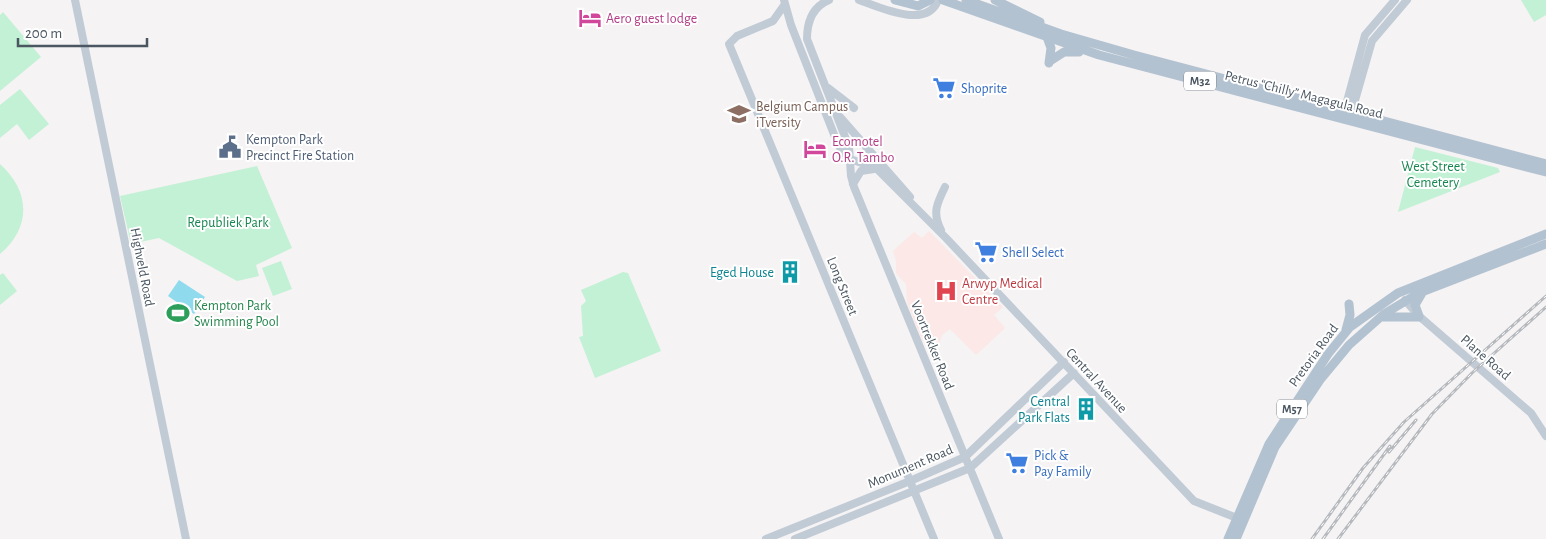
<svg xmlns="http://www.w3.org/2000/svg" width="1546" height="539" viewBox="0 0 1546 539" font-family="'Alegreya Sans',sans-serif">
  <style>
    .medical { fill: #fce8e6 }
    .green { fill: #c3f1d5 }
    .water { fill: #90daee }
    .lines { fill: none; stroke-linecap: round; stroke-linejoin: round }
    .secondary { stroke: #c1cbd6; stroke-width: 8 }
    .primary { stroke: #b3c2d1; stroke-width: 9 }
    .rail-casing { stroke: #b5b8bd; stroke-width: 3 }
    .rail { stroke: #fff; stroke-width: 1; stroke-dasharray: 4; stroke-linecap: butt }
    .labels { text-anchor: middle; stroke-width: 4; stroke-linejoin: round; paint-order: stroke }
    .shield { fill: #fff; stroke: #808990; stroke-width: 1 }
    .shield-label { font-size: 12px; font-weight: bold; fill: #4a5661 }
    .hotel-label { font-size: 14px; fill: #b23c85; stroke: #fff; text-anchor: start }
    .shop-label { font-size: 14px; fill: #366cbe; stroke: #fff; text-anchor: start }
    .street-label { font-size: 14px; fill: #4a5661; stroke: #fff }
    .education-label { font-size: 14px; fill: #785e54; stroke: #fff; text-anchor: start }
    .service-label { font-size: 14px; fill: #4e5e75; stroke: #fff; text-anchor: start }
    .park-label { font-size: 14px; fill: #17864f; stroke: #fff }
    .culture-label { font-size: 14px; fill: #0d838f; stroke: #fff; text-anchor: end }
    .health-label { font-size: 14px; fill: #be3a42; stroke: #fff; text-anchor: start }
    .leisure-label { font-size: 14px; fill: #27864d; stroke: #fff; text-anchor: start }
  </style>
  <rect width="100%" height="100%" fill="#f5f3f3"/>
  <path class="medical" d="M929,231L1003,307L994,315L1005,328L976,355L950,329L942,335L938,347L928,348L921,338L907,302L906,284L896,273V261L893,251L914,232L922,238Z"/>
  <path class="green" d="M1521,0H1546V15L1534,22Z
    M3,12L41,57L0,91V15Z
    M20,89L49,124L29,140L17,124L0,138V105Z
    M1415,147L1498,168L1500,172L1398,212Z
    M0,164C30,191 32,227 0,254Z
    M257,166L292,248L256,265L259,276L237,281L159,238L131,244L120,196Z
    M281,261L292,289L273,296L262,268Z
    M623,272L628,273L661,351L595,378L579,337L583,336L581,306L586,301L581,290Z
    M3,273L17,291L0,305V275Z"/>
  <path class="water" d="M179,280L205,297L194,314L168,296Z"/>
  <g class="lines">
    <path class="secondary" d="M75,0L186,539
      M784,0L791,25L837,142L842,151L850,159L876,168L946,238L1194,501L1242,520
      M829,0C812,7 807,22 807,39L849,147L851,176L854,187L999,539
      M859,0C879,7 927,30 938,0
      M785,4L773,21L737,36L729,44L934,539
      M828,88L854,108
      M1343,116L1365,35L1395,0
      M840,117L910,197
      M1350,118L1372,41L1407,0
      M853,184L861,171L874,169
      M941,230C932,213 937,203 945,187
      M1405,300L1419,316L1531,413L1546,436
      M766,539L910,481L965,457L1064,362
      M795,539L970,468L1074,373"/>
    <path class="primary" d="M895,0L918,6L930,0
      M943,0L1099,55L1546,172
      M966,0L1061,34L1134,55L1546,164
      M995,0L1040,22
      M1047,37L1051,48L1049,63
      M1050,61L1064,52H1079
      M1419,316L1415,305L1422,293
      M1382,317H1419
      M1346,330L1350,315L1349,304
      M1228,539L1269,444L1328,354L1350,327L1398,293L1546,234
      M1236,539L1275,447L1320,380L1349,345L1384,314L1419,293L1546,244"/>
    <defs>
      <path id="rail" d="M1389,452L1416,420
        M1312,539L1363,468L1404,422L1546,296
        M1323,539L1390,446
        M1338,539L1432,414L1472,373L1546,307"/>
    </defs>
    <use href="#rail" class="rail-casing"/>
    <use href="#rail" class="rail"/>
  </g>
  <defs>
    <symbol id="hotel-bare" viewBox="-9 -9 18 18"><path d="M-6-4.5h1.5V1H6V5H4.5V3h-9V5H-6ZM-4 0a1.8 1.8 0 1 1 3.6 0ZM.5 0V-2.5h3Q6-2.5 6 0Z" fill="#d1479c" stroke="#fff" stroke-width="2.5" paint-order="stroke"/></symbol>
    <symbol id="supermarket-bare" viewBox="-9 -9 18 18"><path d="M-6-5.5h2.5l.6 2H6L4.5 2H-2.5L-4.4-4H-6ZM-1.5 3.2a1.3 1.3 0 1 0 .1 0ZM3 3.2a1.3 1.3 0 1 0 .1 0Z" fill="#3f7fe0" stroke="#fff" stroke-width="2.5" paint-order="stroke"/></symbol>
    <symbol id="university-bare" viewBox="-9 -9 18 18"><path d="M0-5L7-2L0 1L-7-2ZM-4 1L0 2.5L4 1V4Q0 6-4 4Z" fill="#8d6e63" stroke="#fff" stroke-width="2.5" paint-order="stroke"/></symbol>
    <symbol id="civic-bare" viewBox="-9 -9 18 18"><path d="M-.6-6.5H3V-4.5H.6V-3L4-1V1h2V6H-6V1h2V-1L-.6-3ZM-1.2 2.5V6h2.4V2.5Z" fill="#5c6f8a" stroke="#fff" stroke-width="2.5" paint-order="stroke"/></symbol>
    <symbol id="building-bare" viewBox="-9 -9 18 18"><path d="M-4-6H4V6H1V3H-1V6H-4ZM-2.5-4.3h1.7v1.8h-1.7ZM.8-4.3h1.7v1.8H.8ZM-2.5-1h1.7V.8h-1.7ZM.8-1h1.7V.8H.8Z" fill="#0f9aa8" stroke="#fff" stroke-width="2.5" paint-order="stroke"/></symbol>
    <symbol id="hospital-bare" viewBox="-9 -9 18 18"><path d="M-5-5h3v3.5h4V-5h3V5h-3V1.5h-4V5h-3Z" fill="#e0444e" stroke="#fff" stroke-width="2.5" paint-order="stroke"/></symbol>
    <symbol id="stadium-bare" viewBox="-9 -9 18 18"><path d="M0-5a6.5 5 0 1 0 0 10a6.5 5 0 1 0 0-10ZM-3.5-1.8h7v3.6h-7Z" fill="#2e9e5b" stroke="#fff" stroke-width="2.5" paint-order="stroke"/></symbol>
  </defs>
  <g fill-rule="evenodd">
    <use href="#hotel-bare" x="574" y="2" width="32" height="32"/>
    <use href="#supermarket-bare" x="928" y="72" width="32" height="32"/>
    <use href="#university-bare" x="723" y="98" width="32" height="32"/>
    <use href="#civic-bare" x="214" y="131" width="32" height="32"/>
    <use href="#hotel-bare" x="799" y="133" width="32" height="32"/>
    <use href="#supermarket-bare" x="970" y="236" width="32" height="32"/>
    <use href="#building-bare" x="774" y="256" width="32" height="32"/>
    <use href="#hospital-bare" x="930" y="275" width="32" height="32"/>
    <use href="#stadium-bare" x="162" y="297" width="32" height="32"/>
    <use href="#building-bare" x="1070" y="393" width="32" height="32"/>
    <use href="#supermarket-bare" x="1001" y="447" width="32" height="32"/>
  </g>
  <g class="labels">
    <g class="shield">
      <rect x="1184" y="71.5" width="32" height="19" rx="4"/>
      <rect x="1277" y="399.5" width="30" height="19" rx="4"/>
    </g>
    <g class="shield-label">
      <text x="1200" y="85">M32</text>
      <text x="1292" y="413">M57</text>
    </g>
    <g class="hotel-label">
      <text x="606" y="23">Aero guest lodge</text>
      <text x="832" y="146">Ecomotel<tspan x="832" dy="16">O.R. Tambo</tspan></text>
    </g>
    <g class="shop-label">
      <text x="961" y="93">Shoprite</text>
      <text x="1002" y="257">Shell Select</text>
      <text x="1034" y="460">Pick &amp;<tspan x="1034" dy="16">Pay Family</tspan></text>
    </g>
    <g class="street-label">
      <text transform="translate(1304 94) rotate(14)" y="5">Petrus “Chilly” Magagula Road</text>
      <text transform="translate(143 267) rotate(79)" y="5">Highveld Road</text>
      <text transform="translate(843 286) rotate(68)" y="5">Long Street</text>
      <text transform="translate(933 345) rotate(68)" y="5">Voortrekker Road</text>
      <text transform="translate(1313 355) rotate(-54)" y="5">Pretoria Road</text>
      <text transform="translate(1486 357) rotate(41)" y="5">Plane Road</text>
      <text transform="translate(1097 380) rotate(47)" y="5">Central Avenue</text>
      <text transform="translate(910 466) rotate(-23)" y="5">Monument Road</text>
    </g>
    <g class="education-label">
      <text x="756" y="111">Belgium Campus<tspan x="756" dy="16">iTversity</tspan></text>
    </g>
    <g class="service-label">
      <text x="246" y="144">Kempton Park<tspan x="246" dy="16">Precinct Fire Station</tspan></text>
    </g>
    <g class="park-label">
      <text x="1433" y="171">West Street<tspan x="1433" dy="16">Cemetery</tspan></text>
      <text x="228" y="227">Republiek Park</text>
    </g>
    <g class="culture-label">
      <text x="774" y="277">Eged House</text>
      <text x="1070" y="406">Central<tspan x="1070" dy="16">Park Flats</tspan></text>
    </g>
    <g class="health-label">
      <text x="962" y="288">Arwyp Medical<tspan x="962" dy="16">Centre</tspan></text>
    </g>
    <g class="leisure-label">
      <text x="194" y="310">Kempton Park<tspan x="194" dy="16">Swimming Pool</tspan></text>
    </g>
  </g>
  <path d="M18 38v8h129v-8" fill="none" stroke="#4a5661" stroke-width="2.5"/>
  <text x="25" y="38" font-size="15" fill="#4a5661" stroke="#ffffff" stroke-width="4" paint-order="stroke">200 m</text>
</svg>
